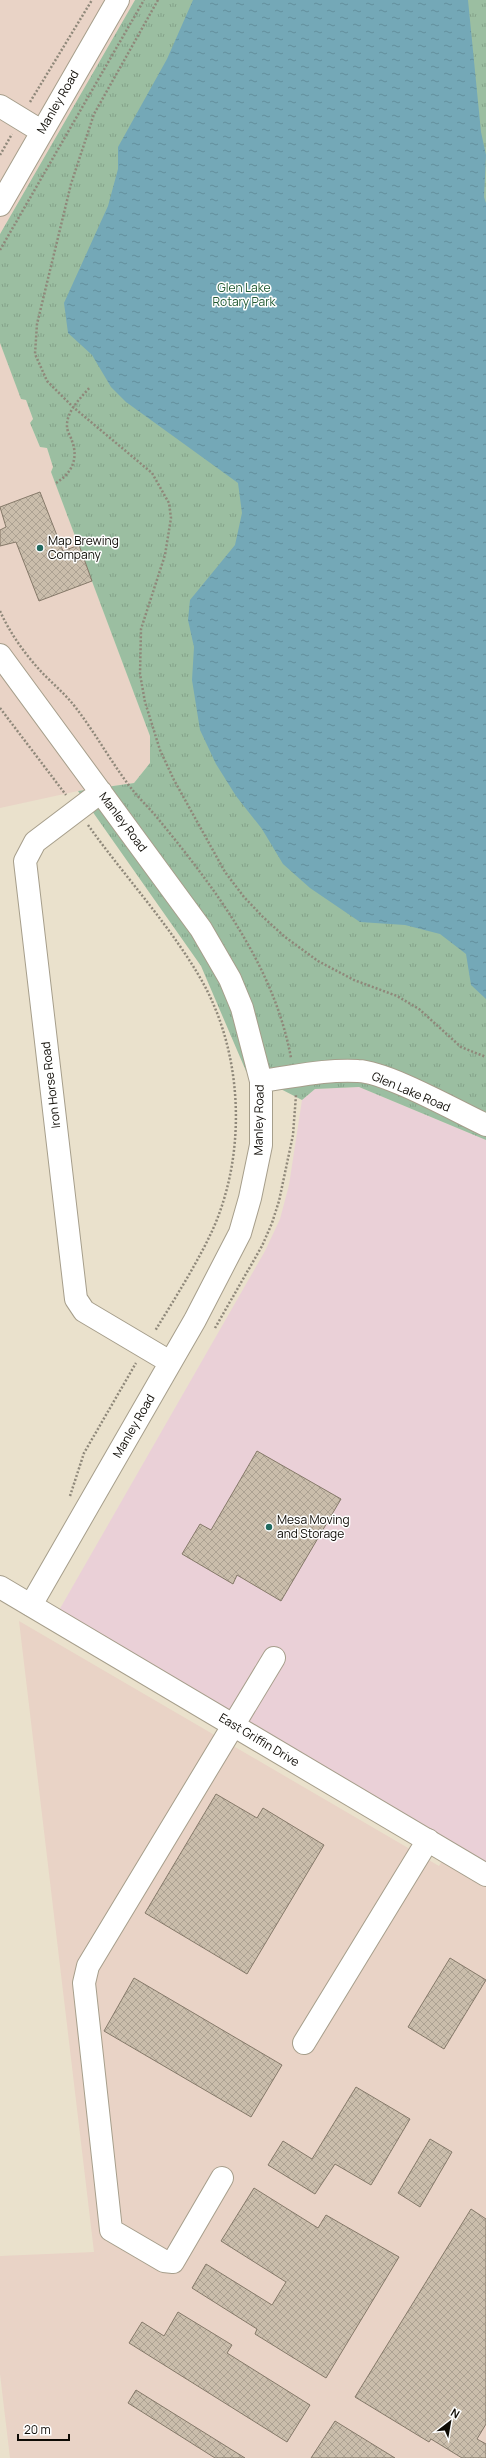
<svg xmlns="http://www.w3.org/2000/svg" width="486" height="2458" viewBox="0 0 486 2458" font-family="Manrope,sans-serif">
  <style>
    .commercial { fill: #e9d3c6 }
    .industrial { fill: #ead0d7 }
    .park { fill: url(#park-tufts) }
    .water { fill: url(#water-ripples) }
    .building { fill: url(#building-cross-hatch); stroke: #857969 }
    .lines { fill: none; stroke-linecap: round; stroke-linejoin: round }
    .minor-casing { stroke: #a69e8b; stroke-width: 24 }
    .major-casing { stroke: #a69e8b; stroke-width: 24 }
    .path { stroke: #8f887a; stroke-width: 2.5; stroke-dasharray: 2 2; stroke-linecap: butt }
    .minor { stroke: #fff; stroke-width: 22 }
    .major { stroke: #fff; stroke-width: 22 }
    .poi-dot { fill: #226a60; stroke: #fff; stroke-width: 1.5 }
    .labels { text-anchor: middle; stroke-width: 3; stroke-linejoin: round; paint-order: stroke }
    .street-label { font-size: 12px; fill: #0e0b05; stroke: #fff }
    .park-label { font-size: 12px; fill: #215a32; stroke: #fff }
    .poi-label { font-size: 12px; fill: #0e0b05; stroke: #fff; text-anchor: start }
  </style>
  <defs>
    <pattern id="park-tufts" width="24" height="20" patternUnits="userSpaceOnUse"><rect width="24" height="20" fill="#9bbea1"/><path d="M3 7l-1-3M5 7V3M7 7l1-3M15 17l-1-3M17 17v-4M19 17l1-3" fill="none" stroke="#84a289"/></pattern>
    <pattern id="water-ripples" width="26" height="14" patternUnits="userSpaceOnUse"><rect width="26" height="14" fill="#74a8b7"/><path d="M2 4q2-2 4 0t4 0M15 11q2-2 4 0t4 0" fill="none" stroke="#638f9c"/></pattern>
    <pattern id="building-cross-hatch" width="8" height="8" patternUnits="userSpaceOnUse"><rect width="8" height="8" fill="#cabdab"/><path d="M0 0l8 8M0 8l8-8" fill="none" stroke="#aca192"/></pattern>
  </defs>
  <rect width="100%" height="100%" fill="#eae1cc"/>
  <path class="commercial" d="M0,0H135L0,234Z
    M0,343L21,398L26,400L33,419L30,423L40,447L47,448L53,467L51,472L150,736V763L134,783L78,791L0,808Z
    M19,1621L439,1866L447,1852L486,1875V2458H10L0,2374V2256L94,2252Z"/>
  <path class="industrial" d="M359,1087L486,1140V1875L54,1619L265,1251L280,1219L289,1185L302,1100L315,1089Z"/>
  <path class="park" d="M135,0H486V1140L359,1087L315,1089L302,1100L246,1071L201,966L78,791L134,783L150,763V736L51,472L53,467L47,448L40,447L30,423L33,419L26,400L21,399L0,343V234Z"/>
  <path class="water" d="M193,0H468L481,132L486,155L484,197L486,203V999L471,985L466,954L440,934L405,925L360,922L310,888L283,864L262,829L236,796L216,764L200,730L192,680L194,647L188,620L190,600L235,545L242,513L238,483L126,402L111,387L92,355L68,333L64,303L108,206L118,169V147L167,59Z"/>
  <path class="building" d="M40,492L63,551L79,545L92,581L39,601L16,542L0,546V530L6,527L0,507Z
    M257,1451L341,1499L281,1601L237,1575L233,1584L182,1554L200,1524L211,1530Z
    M216,1794L257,1818L263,1808L324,1845L247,1974L145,1913Z
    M450,1958L486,1980L444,2049L408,2027Z
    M134,1978L282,2065L251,2117L104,2031Z
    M356,2087L410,2119L371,2185L335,2164L315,2194L268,2165L283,2141L312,2159Z
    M430,2139L452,2152L420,2207L398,2193Z
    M254,2188L318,2228L326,2215L399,2257L326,2378L255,2334L257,2329L192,2288L206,2264L272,2305L286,2282L221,2241Z
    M471,2209L486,2219V2424L477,2439L486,2444V2458H462L431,2439L429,2442L355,2397Z
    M178,2312L232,2345L227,2353L310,2405L287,2442L129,2343L142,2322L164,2336Z
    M136,2390L245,2458H215L128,2403Z
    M335,2421L395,2458H311Z"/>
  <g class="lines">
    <defs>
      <path id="minor" d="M0,106L41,131
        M0,205L118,0
        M0,655L201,929L230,979L242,1008L261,1081V1145L250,1198L240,1233L195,1320L31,1605
        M101,792L35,842L25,861L76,1299L84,1311L170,1362
        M261,1081C293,1077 325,1069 358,1071C387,1072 456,1111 486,1125
        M304,2043L428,1840
        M222,2178L173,2262L164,2261L111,2230L84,1983L88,1966L274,1658"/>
      <path id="major" d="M0,1587L486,1875"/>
    </defs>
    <use href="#minor" class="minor-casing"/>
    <use href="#major" class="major-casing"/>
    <path class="path" d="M158,0L94,114L71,184L37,324L35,354L47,381L73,407L152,473L169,503L171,518L165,555L141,629L140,674L145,702L160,750L174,780L225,872L244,897L263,917L285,937L318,961L354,980L397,996L419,1009L461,1047L486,1057
      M30,102L92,0
      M0,155L12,134
      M0,250L144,0
      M56,483C71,474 79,459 72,441C71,437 67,431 67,427C66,411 81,398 90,387
      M0,611C9,631 22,650 37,667C49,681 64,692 76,708C96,734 111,762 131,788C138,797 147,806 155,815C214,887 274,965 291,1058
      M0,708L66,795
      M88,825C125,877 170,925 202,981C243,1054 247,1152 213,1229C197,1264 175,1298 155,1331
      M215,1328L262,1246L272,1223L279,1201L293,1135L296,1095
      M70,1496L84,1453L136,1363"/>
    <use href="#minor" class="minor"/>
    <use href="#major" class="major"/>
  </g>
  <g class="poi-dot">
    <circle cx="40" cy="548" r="4"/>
    <circle cx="269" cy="1527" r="4"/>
  </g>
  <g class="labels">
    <g class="street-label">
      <text transform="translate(58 102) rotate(-60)" y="4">Manley Road</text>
      <text transform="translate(123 822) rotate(53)" y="4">Manley Road</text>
      <text transform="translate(51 1085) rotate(-97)" y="4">Iron Horse Road</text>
      <text transform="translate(411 1092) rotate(23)" y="4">Glen Lake Road</text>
      <text transform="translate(259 1120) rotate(-89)" y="4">Manley Road</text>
      <text transform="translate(134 1426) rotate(-60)" y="4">Manley Road</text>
      <text transform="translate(259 1740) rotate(31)" y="4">East Griffin Drive</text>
    </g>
    <g class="park-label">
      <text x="244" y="292">Glen Lake<tspan x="244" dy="14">Rotary Park</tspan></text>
    </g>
    <g class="poi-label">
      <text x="48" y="545">Map Brewing<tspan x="48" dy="14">Company</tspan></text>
      <text x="277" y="1524">Mesa Moving<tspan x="277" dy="14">and Storage</tspan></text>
    </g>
  </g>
  <g transform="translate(450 2422) rotate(31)" stroke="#ffffff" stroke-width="3" paint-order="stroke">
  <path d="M0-3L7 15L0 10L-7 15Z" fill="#0e0b05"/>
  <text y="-6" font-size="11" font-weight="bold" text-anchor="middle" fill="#0e0b05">N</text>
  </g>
  <path d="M18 2434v6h51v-6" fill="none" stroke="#0e0b05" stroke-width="2"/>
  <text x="24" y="2434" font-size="12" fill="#0e0b05" stroke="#ffffff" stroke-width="3" paint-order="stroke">20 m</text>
</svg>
